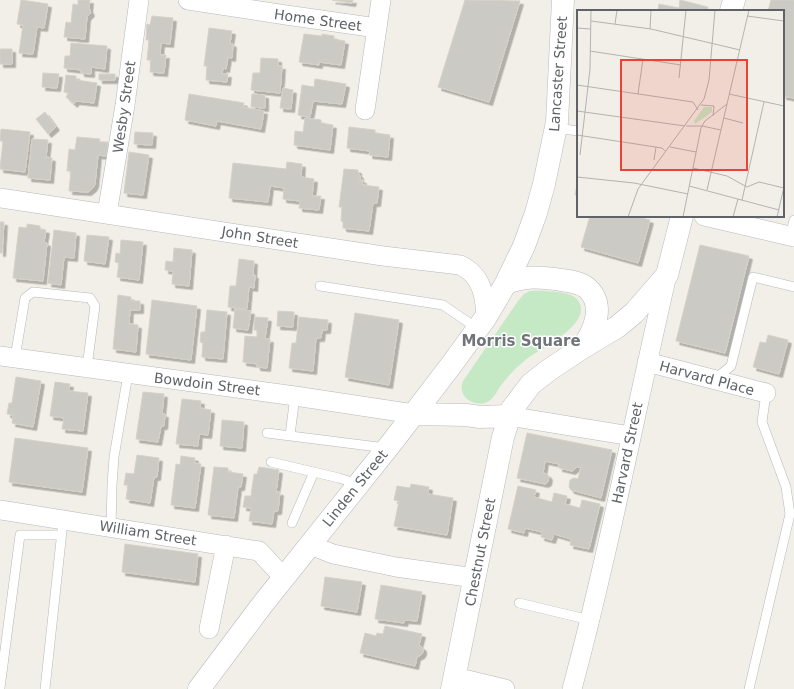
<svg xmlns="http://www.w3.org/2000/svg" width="794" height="689" viewBox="0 0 794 689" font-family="'DejaVu Sans',sans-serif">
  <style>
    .green { fill: #c5e8c5 }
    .building { fill: #cccac5; stroke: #d6d1c6; filter: url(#shadow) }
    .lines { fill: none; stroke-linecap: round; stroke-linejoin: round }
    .service-casing { stroke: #b5b8bc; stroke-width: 10 }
    .minor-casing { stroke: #b5b8bc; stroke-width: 20 }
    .secondary-casing { stroke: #b6babf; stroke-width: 23 }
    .service { stroke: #fff; stroke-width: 9 }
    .minor { stroke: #fff; stroke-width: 19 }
    .secondary { stroke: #fff; stroke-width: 22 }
    .labels { text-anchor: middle; stroke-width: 3; stroke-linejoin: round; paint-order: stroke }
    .street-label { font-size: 14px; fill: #5f6368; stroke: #fff }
    .neighbourhood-label { font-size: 15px; font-weight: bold; fill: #70757a; stroke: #fff }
    .inset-road { fill: none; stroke: #b3b3b1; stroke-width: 1 }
    .view { fill: #ea4335; fill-opacity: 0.15; stroke: #ea4335; stroke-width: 2 }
    .inset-edge { fill: none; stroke: #5f6368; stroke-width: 2 }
  </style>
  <defs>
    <filter id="shadow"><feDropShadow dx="3.5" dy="3.5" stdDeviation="0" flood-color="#0004"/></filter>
  </defs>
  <rect width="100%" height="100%" fill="#f1efe8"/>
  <path class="green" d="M530,291C541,290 570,291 577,299C597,324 537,349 523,362C516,368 508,376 502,384C498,389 495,397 489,401C476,409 456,397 463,381L518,301L524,294Z"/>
  <path class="building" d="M21,0L48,4L44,28L37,27L33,54L19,53L23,25L17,24Z
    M78,0H90L89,8L91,13L87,17L85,39L64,37L66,22L71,23L73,4L78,5Z
    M332,0H353L352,3Z
    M465,0L520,1L489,102L438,87Z
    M680,0L708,7L707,11H658L659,4L679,8Z
    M771,0H794V98L783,96V11H768Z
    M152,16L173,18L170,44L161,43L160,55H166L164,73L150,72L151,60H147L149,40H146L147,24L150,25Z
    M209,28L232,31L230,43L233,44L232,58L228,57L226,69L223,68L222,74H228L227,82L206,80L207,66H204Z
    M304,34L322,36V34L334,36V39L345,41L341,65L319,62V65L299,62Z
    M71,43L107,46L105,69L91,67V74L81,73V70L64,68L65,56H70Z
    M0,49H12V64H0Z
    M261,58L278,59V66H282L280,93L251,90L253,73H260Z
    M43,73L59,74L57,88L42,87Z
    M99,74H115V80H99Z
    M66,75L76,76V80L97,83L94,103L76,101L74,104L66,97L69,93L64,92Z
    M315,79L346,84L342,104L313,101L310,117L298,115L302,85L314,87Z
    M283,88L293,90L291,109L280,108Z
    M189,94L244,103L243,107L264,111L261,129L217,121L216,126L185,120Z
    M252,94L265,95V108L251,107Z
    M45,112L56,127L48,134L36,119Z
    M305,118L321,120V123L333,125L330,150L294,145L295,131L303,132Z
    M349,127L375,130V133L390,135L388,157L369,155L370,151L347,148Z
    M1,129L30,132L25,172L0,169L3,141H0Z
    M135,132L153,133L152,145L134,144Z
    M77,137L100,139L99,142H108L106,156L98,155L95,184L93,188L88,192L69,191L71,171H67L69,149L75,150Z
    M32,139L48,140L46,157L52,158L50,180L28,178Z
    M129,152L149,155L143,195L124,193Z
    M287,162L302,164L301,177L314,179L312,196H321L319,210L299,208L300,201L283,199L284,188L270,186L268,202L229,198L233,163L286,169Z
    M344,169L358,170V174L360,175V180H363L362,185L379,187L377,203H373L369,231L343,228V222L341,221L342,207H339Z
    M578,180V195H575Z
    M590,216H634L650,220L638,263L581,247Z
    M0,222H4L2,253H0Z
    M27,224L40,226V229L46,230L44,242L47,243L43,281L13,278L19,227L27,228Z
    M54,230L76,233L74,258L64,257L61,285L48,283Z
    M87,235L109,237L105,264L84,261Z
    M121,240L143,242L139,280L117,277L119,263L115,262L116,253L120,254Z
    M700,245L749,256L725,353L676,341Z
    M174,248L192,250L189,286L172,284L173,271L165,270L166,261L173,262Z
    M239,259L254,261L253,275H255L254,288L249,287L247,309L228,307L230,286H236Z
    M118,295L131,297V301H140V310H130L129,324L138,325L136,352L113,349Z
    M152,300L197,306L191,360L146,354Z
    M235,309L251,311L248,330L233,328Z
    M207,310L227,312L223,359L202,357L203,343L200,342L201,332H205Z
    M278,311L294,312L293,327L277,326Z
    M355,313L399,320L389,385L345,377Z
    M255,317L268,318L265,339H270L267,368L257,367V364L243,362L245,336L257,337V330H254Z
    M299,317L328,320L327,330H322L321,338H316L313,371L289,368L292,343H296Z
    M768,335L788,340L779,374L753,367L760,342L766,343Z
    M16,377L41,381L33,427L12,423L13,415L7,414L9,403H12Z
    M55,382L70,384L69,391L88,393L83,431L62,429L64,418L50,416Z
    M143,392L164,394L162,414H165L164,426H161L158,442L136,439Z
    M182,399L201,401L200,408L211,410L208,435L199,434L198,446L176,444Z
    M222,420L244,422L242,448L220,446Z
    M527,433L612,450L601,498L571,490L569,487L570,480L574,478L578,479L581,467H577L572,471L559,468V464L545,461L543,473L547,474L549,477L548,482L545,484L517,478Z
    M15,438L88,448L82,492L9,482Z
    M137,455L159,458L157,477H154L150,503L126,499L128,485H124L126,473L134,474Z
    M181,456L195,458L194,463L201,464L195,508L171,505L176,464L180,465Z
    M214,467L228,468V472L243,474L241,487H238L234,518L208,515Z
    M259,467L279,470L276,492H280L278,511H274L272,524L249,521L251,508L243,507L245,496H251L254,474H257Z
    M411,484L429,487L428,494L453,498L447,535L394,526L399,501L394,500L397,486L410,488Z
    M518,486L536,490L534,497L552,502L554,493L567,496L565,504L580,508L582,500L600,504L589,549L570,545L571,539L554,534L552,540L541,537L542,532L525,528L524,533L508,529Z
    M125,544L198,554L195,582L122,572Z
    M325,577L362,582L357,612L321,606Z
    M381,585L422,592L417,621L405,620L404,623L375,619Z
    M385,626L422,634L419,645L423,648V652L421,655L417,657L415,666L360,653L365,633L376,636L377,633L383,634Z"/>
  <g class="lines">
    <defs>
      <path id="service" d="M556,128L578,131
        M790,236L794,220
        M320,286L443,305L478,329
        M15,358L25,298L33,292L90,298L95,306L87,367
        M715,379L731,366L753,277L794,287
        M267,433L386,448
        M290,435L295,396
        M271,462L339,478L358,484
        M292,523L314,472
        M111,527L112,485L114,457L128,374
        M519,603L590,620
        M0,688L20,535H61
        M45,689L62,531
        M749,689L790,514L786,487L762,422L766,393"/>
      <path id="minor" d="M188,0L286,15L377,28
        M365,110L381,0
        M0,198L383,256L460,265C482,275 485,296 486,317
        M107,214L125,105L139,0
        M704,216L794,237
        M0,356L295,396L414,414
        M647,362L766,393
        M509,416L631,436
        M0,510L259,551L284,578
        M310,545L333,554L396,567L475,578
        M209,629L226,545
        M455,677L505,689
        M572,689C609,552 635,413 667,275"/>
      <path id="secondary" d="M731,11L734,0
        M506,283C526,276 534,277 555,279C565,281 579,281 587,288C606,305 594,332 582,348
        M414,414L466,415L480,417L509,416
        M199,689L262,605L393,441L452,364L486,317L506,283L524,246L536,213L544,184L557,122L563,0
        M452,689L503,437L512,409L531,384L549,370L582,348L617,327L634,313L667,275L682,216"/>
    </defs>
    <use href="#service" class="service-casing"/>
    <use href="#minor" class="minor-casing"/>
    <use href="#secondary" class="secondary-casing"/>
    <use href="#service" class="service"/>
    <use href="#minor" class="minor"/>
    <use href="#secondary" class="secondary"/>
  </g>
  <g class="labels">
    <g class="street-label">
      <text transform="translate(318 20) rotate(8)" y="5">Home Street</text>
      <text transform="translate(558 74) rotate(-86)" y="5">Lancaster Street</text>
      <text transform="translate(124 107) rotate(-82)" y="5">Wesby Street</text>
      <text transform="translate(260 237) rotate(9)" y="5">John Street</text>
      <text transform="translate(707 378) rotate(15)" y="5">Harvard Place</text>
      <text transform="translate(207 384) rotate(7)" y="5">Bowdoin Street</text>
      <text transform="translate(627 453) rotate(-78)" y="5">Harvard Street</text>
      <text transform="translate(355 488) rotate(-51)" y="5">Linden Street</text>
      <text transform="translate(148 533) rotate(9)" y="5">William Street</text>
      <text transform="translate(480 552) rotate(-79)" y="5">Chestnut Street</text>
    </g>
    <g class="neighbourhood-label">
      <text x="521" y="346">Morris Square</text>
    </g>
  </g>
  <g transform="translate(577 10)">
    <rect width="207" height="207" fill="#f1efe8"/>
    <path d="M127,97H135V102L118,114L117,111Z" fill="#c5e8c5"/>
    <path class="inset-road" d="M170,6L207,11M14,11L74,19L163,40M38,14L40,0M0,18L13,19M73,19L74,0M13,41L104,55M102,68L109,0M0,75L116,92L121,100M61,84L66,49M152,84L207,96M124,95L137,96L136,106M0,101L108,116M147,108L166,113M109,116H125M125,116L144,120M0,125L85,138L89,142M93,137L119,142M3,145L13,59L14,0M77,150L79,137M116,158L150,166L170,177L182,172L207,178M0,167L57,173L111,184M112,176L202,200M130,180L150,94M165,190L187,92M51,207L61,179L127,89L132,70L138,0M106,207L124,118L128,111L150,94L172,0M156,207L161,189M200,207L207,177"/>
    <path class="view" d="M44,50H170V160H44Z"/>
    <rect width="207" height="207" class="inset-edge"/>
  </g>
</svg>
